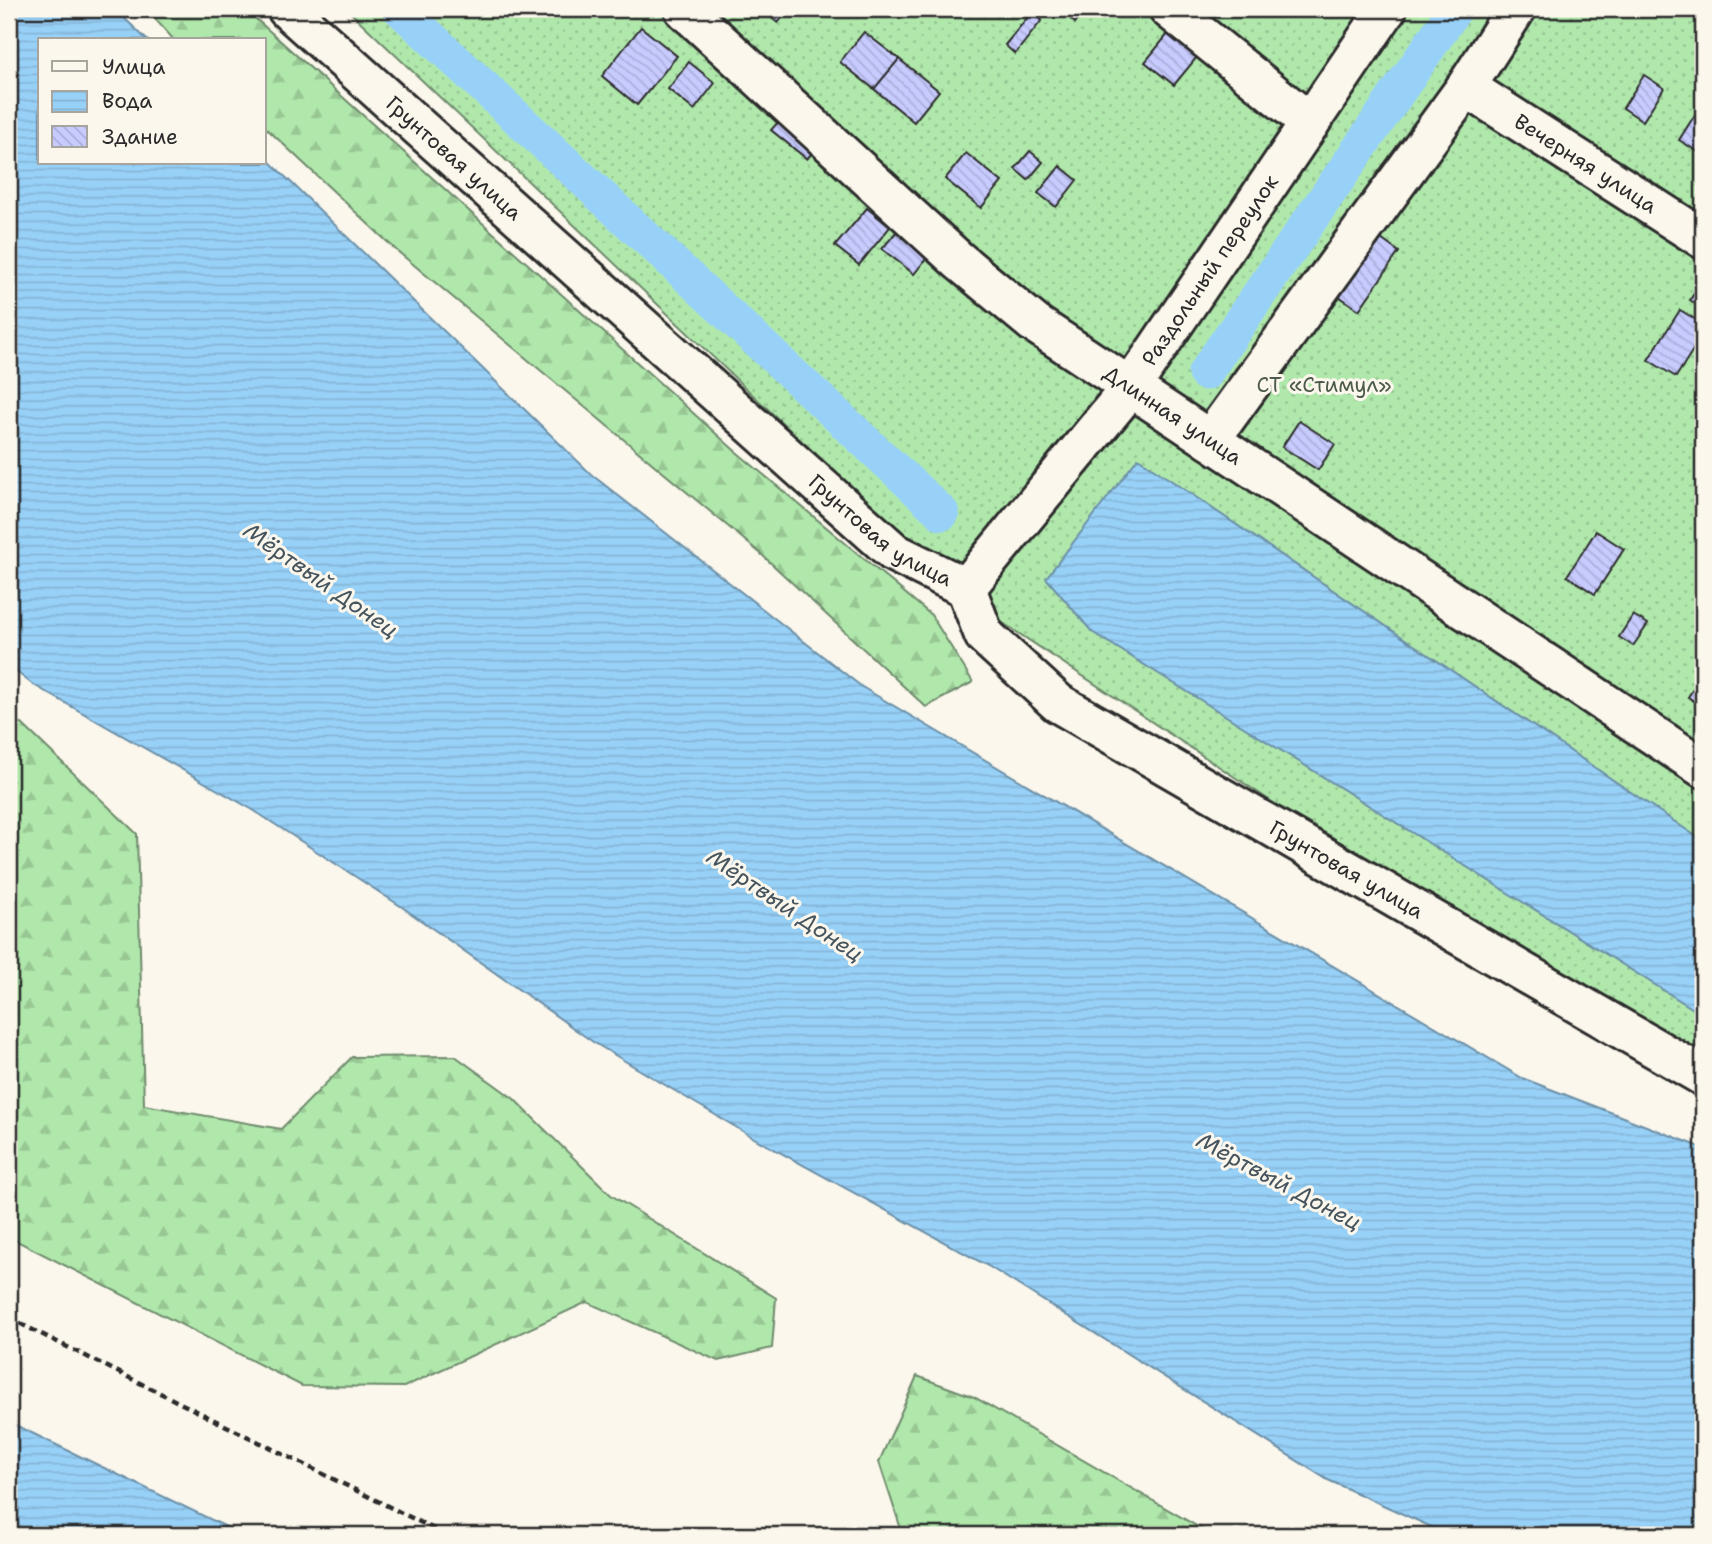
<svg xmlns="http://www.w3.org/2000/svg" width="1712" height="1544" viewBox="0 0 1712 1544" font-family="'Shantell Sans',sans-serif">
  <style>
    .grass { fill: url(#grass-dots); stroke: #6e8a6c; stroke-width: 2 }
    .forest { fill: url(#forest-firs); stroke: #6e8a6c; stroke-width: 2 }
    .water { fill: url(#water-rules); stroke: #6c8fa6; stroke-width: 2 }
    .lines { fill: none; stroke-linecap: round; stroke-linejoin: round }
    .canal { stroke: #98d1f8; stroke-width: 35 }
    .building { fill: url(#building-back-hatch); stroke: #2b2b2b; stroke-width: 2 }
    .street-casing { stroke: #2b2b2b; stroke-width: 44 }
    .path { stroke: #2b2b2b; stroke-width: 4.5; stroke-dasharray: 7 5; stroke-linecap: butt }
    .street { stroke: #fbf7ec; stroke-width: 38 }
    .labels { text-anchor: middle; stroke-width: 6; stroke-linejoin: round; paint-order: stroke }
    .street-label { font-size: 21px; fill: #2b2b2b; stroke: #fbf7ec }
    .park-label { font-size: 21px; fill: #4c5a4b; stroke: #fbf7ec }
    .water-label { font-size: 23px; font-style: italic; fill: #46545e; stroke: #fbf7ec }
  </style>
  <defs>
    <pattern id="grass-dots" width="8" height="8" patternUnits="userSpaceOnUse" patternTransform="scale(1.75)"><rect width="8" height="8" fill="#b0e8ac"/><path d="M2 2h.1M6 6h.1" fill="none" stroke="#98c794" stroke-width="1.8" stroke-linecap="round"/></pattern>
    <pattern id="forest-firs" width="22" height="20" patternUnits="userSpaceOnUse" patternTransform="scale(1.75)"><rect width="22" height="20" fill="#b0e8ac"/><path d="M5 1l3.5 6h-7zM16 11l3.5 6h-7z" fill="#98c794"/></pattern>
    <pattern id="water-rules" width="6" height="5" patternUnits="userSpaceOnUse" patternTransform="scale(1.75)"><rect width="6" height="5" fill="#98d1f8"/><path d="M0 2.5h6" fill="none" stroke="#83b4d5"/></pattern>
    <pattern id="building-back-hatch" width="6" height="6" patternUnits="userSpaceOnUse" patternTransform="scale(1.75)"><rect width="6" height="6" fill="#c7cbfe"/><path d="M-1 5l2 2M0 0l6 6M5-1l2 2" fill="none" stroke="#abaeda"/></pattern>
  </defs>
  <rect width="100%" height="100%" fill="#fbf7ec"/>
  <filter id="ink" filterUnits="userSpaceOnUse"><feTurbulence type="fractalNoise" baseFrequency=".0143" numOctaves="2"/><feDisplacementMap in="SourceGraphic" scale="14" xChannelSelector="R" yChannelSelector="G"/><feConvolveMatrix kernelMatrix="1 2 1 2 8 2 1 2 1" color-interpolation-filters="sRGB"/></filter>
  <g filter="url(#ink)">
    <path class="grass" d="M347,9H1703V1053L1561,994L1000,621L896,531Z"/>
    <path class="forest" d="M146,9H245L733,449L931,615L973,682L926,707L760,553L396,250L264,126V40H174Z
      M9,721L22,724L137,834L144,1105L281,1129L352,1057L455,1056L513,1098L611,1195L776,1298L772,1348L718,1361L587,1302L404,1387L302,1386L9,1237Z
      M917,1376L974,1397L1212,1535H903L879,1462Z"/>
    <path class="water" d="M9,9H115L147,40H40V163H264V156L592,475L862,687L1522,1078L1703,1148V1535H1449L1328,1480L988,1266L759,1141L593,1042L402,907L253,810L32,684L9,666Z
      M1138,458L1703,841V1015L1092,632L1046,578Z
      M9,1422L243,1535H9Z"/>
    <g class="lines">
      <path class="canal" d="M400,9L942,513
        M1205,373L1455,9"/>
    </g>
    <path class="building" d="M760,9H789L778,23Z
      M1060,9H1089L1075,23Z
      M1032,12L1042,20L1015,54L1005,45Z
      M641,27L677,56L637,105L602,76Z
      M864,32L899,59L874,89L840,62Z
      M1168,34L1197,57L1174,85L1145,62Z
      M899,59L939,91L914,122L874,89Z
      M689,62L715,83L694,110L668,89Z
      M1644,75L1664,88L1643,121L1623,108Z
      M1703,102V155L1679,140Z
      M785,114L821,142L807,159L771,130Z
      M1030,151L1043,162L1028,180L1015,169Z
      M966,153L1002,182L981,208L945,179Z
      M1060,166L1077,180L1056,207L1038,193Z
      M867,208L890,227L859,265L835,246Z
      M902,225L933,250L914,274L882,249Z
      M1374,234L1399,252L1359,310L1333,292Z
      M1703,279V309L1690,300Z
      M1680,310L1703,324V334L1676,377L1648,360Z
      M1299,421L1335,444L1318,470L1282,447Z
      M1596,531L1624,549L1595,594L1567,576Z
      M1633,615L1648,624L1633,646L1619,637Z
      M1703,673V707L1688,697Z"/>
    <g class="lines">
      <defs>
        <g id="street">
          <path id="s1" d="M287,9L895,553L966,588L984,635L1058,703L1703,1076"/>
          <path id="s2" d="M684,9L958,260L1034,323L1703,768"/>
          <path d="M1169,9L1310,123"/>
          <path id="s3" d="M1466,87L1703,239"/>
          <path d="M1210,440L1466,87L1516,9"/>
          <path id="s4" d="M966,588L1131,387L1387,9"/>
        </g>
      </defs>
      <use href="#street" class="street-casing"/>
      <path class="path" d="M9,1318L446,1535"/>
      <use href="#street" class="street"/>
    </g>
  </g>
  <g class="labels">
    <g class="street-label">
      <text dy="7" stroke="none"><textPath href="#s1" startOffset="224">Грунтовая улица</textPath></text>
      <text dy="7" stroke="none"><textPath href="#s3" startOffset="142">Вечерняя улица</textPath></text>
      <text dy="7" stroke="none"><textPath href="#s4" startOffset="401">Раздольный переулок</textPath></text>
      <text dy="7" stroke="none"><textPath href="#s2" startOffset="637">Длинная улица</textPath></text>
      <text dy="7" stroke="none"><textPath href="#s1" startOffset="791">Грунтовая улица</textPath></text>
      <text dy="7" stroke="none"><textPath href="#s1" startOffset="1379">Грунтовая улица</textPath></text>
    </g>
    <g class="park-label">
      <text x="1324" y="392">СТ «Стимул»</text>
    </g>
    <g class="water-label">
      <text transform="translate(321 580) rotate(35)" y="8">Мёртвый Донец</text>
      <text transform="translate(785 905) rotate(34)" y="8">Мёртвый Донец</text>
      <text transform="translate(1279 1181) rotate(28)" y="8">Мёртвый Донец</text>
    </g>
  </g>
  <rect width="1712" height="1544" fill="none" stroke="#fbf7ec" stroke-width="35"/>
  <rect x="18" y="18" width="1677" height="1509" fill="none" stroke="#2b2b2b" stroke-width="2.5" filter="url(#ink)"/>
  <rect x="38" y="38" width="228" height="126" fill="#fbf7ec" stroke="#a8a59f" stroke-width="2"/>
  <rect x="52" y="61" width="35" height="10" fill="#fbf7ec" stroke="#a8a59f" stroke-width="2"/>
  <text x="102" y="74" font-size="21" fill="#2b2b2b">Улица</text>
  <rect x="52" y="91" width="35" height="21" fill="url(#water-rules)" stroke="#a8a59f" stroke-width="2"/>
  <text x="102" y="108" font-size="21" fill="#2b2b2b">Вода</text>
  <rect x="52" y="126" width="35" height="21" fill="url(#building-back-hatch)" stroke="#a8a59f" stroke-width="2"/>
  <text x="102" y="144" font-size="21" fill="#2b2b2b">Здание</text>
</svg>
